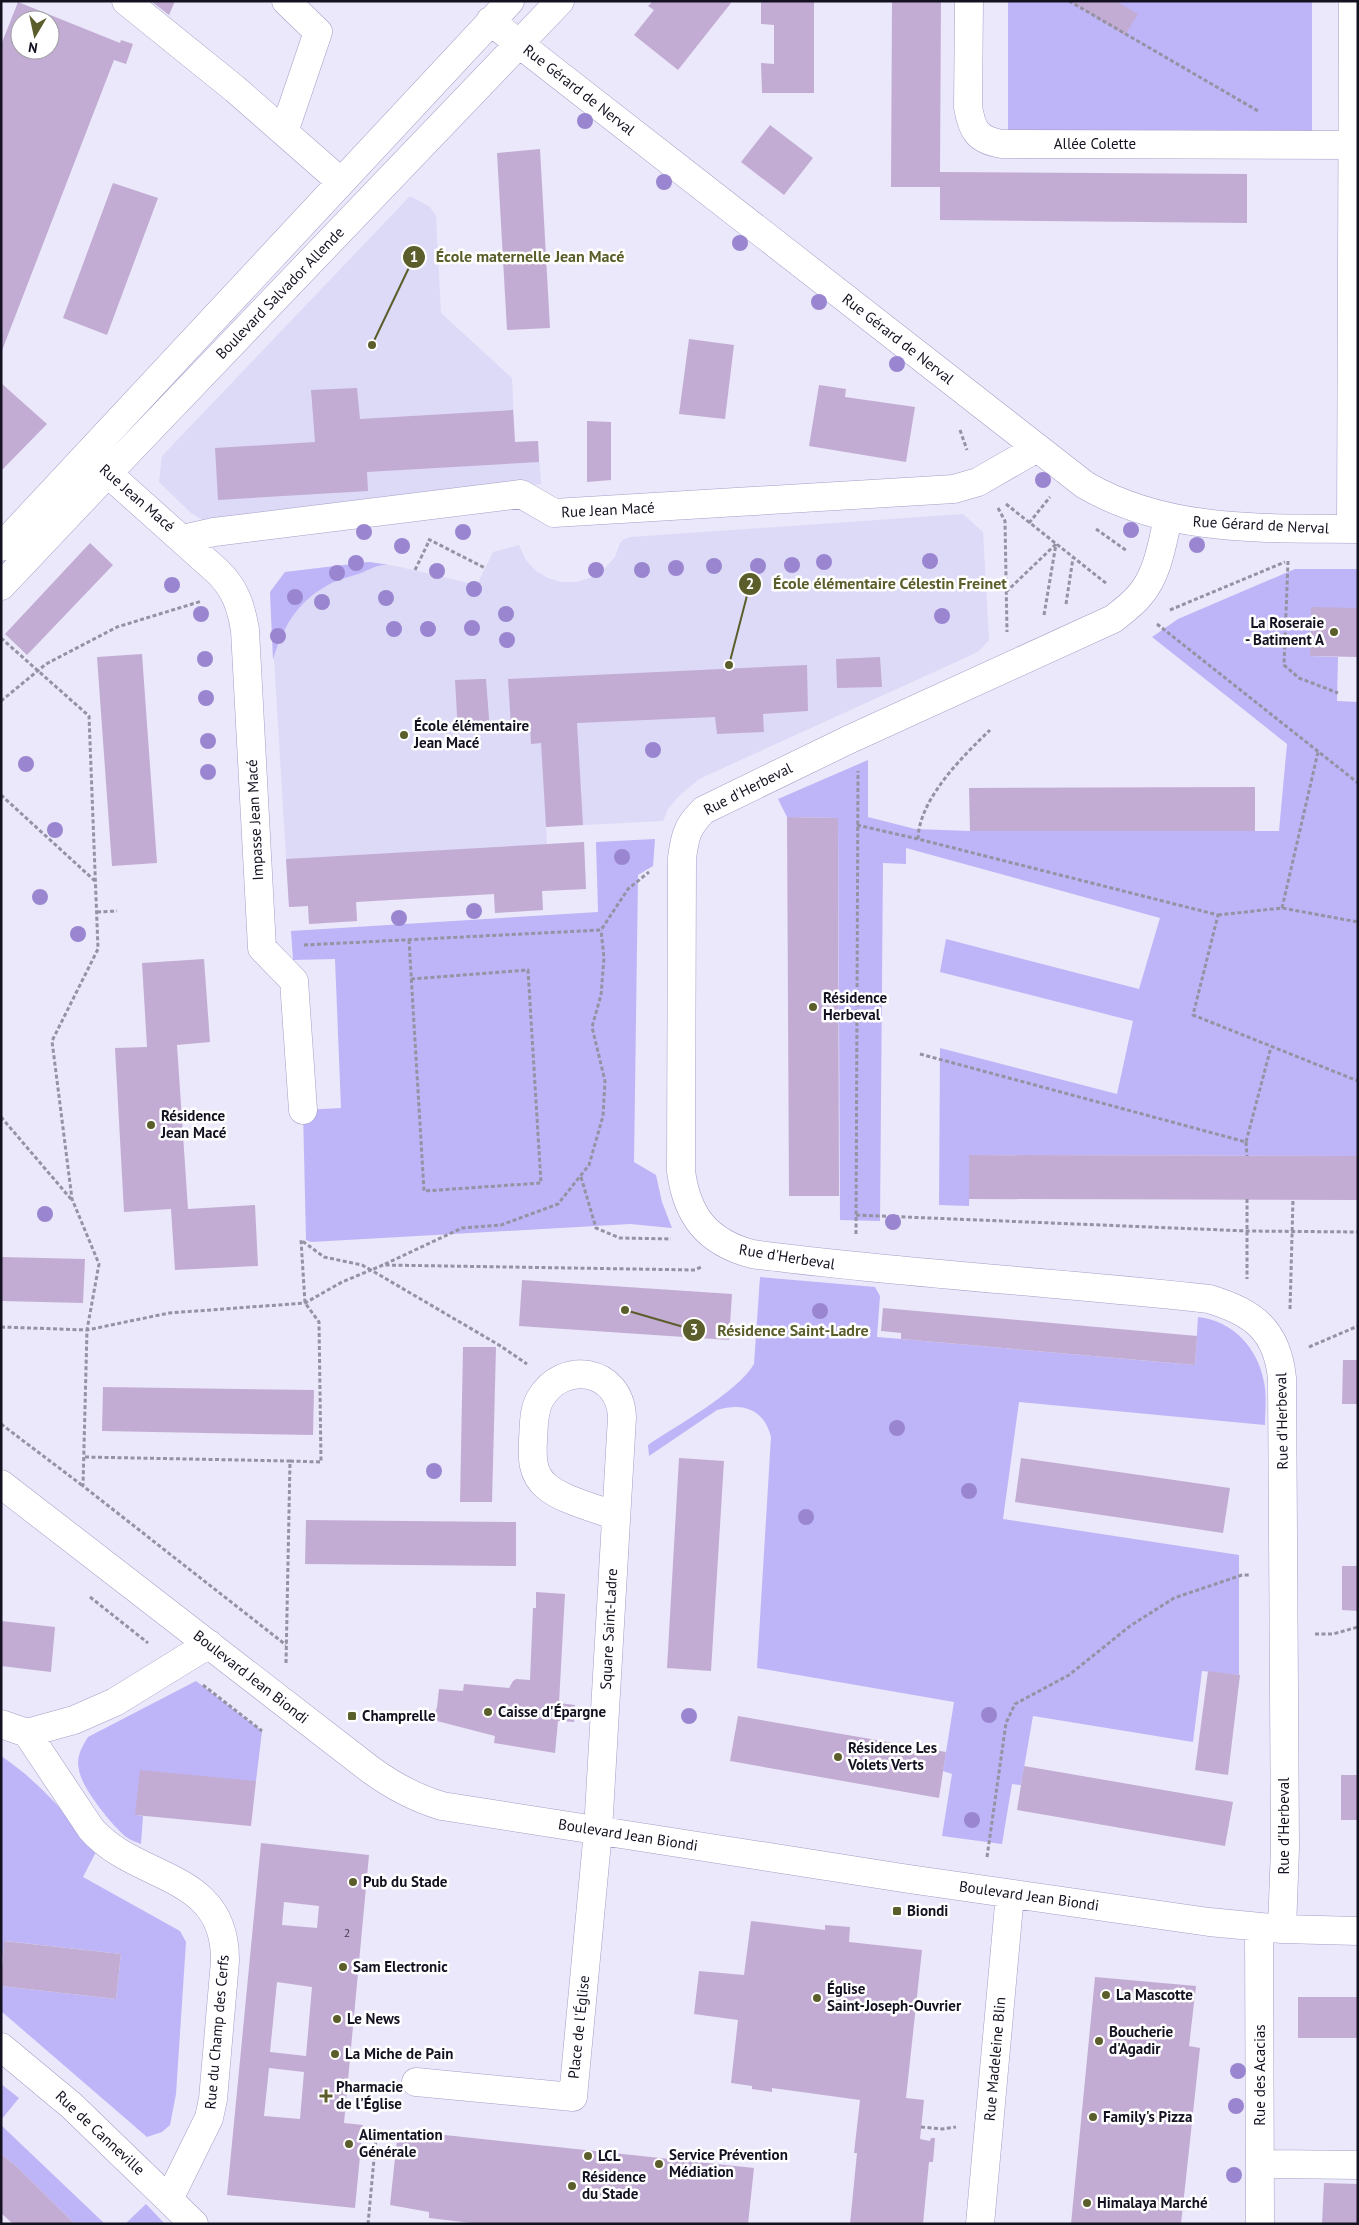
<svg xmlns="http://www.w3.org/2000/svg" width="1359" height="2225" viewBox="0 0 1359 2225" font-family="'PT Sans',sans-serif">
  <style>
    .built { fill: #dddaf8 }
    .green { fill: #beb5f8 }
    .building { fill: #c3acd3; fill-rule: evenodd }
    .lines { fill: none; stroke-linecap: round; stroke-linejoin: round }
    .minor-tunnel { stroke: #cac8d9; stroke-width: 28; stroke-dasharray: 28 14; stroke-linecap: butt }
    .minor-casing { stroke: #a39ec7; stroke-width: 29 }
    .path { stroke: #9492a3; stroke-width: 3; stroke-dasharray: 4 2.5; stroke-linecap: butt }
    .minor { stroke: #fff; stroke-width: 28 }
    .tree { fill: #9a86d0 }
    .poi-dot { fill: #5b5d2a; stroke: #fff; stroke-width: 2 }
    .labels { text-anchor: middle; stroke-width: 5; stroke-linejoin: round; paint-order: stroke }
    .number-label { font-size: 12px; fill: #40384d }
    .street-label { font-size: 15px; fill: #141120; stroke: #fff }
    .poi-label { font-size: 15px; font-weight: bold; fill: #141120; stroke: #fff; text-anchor: start }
    .leader { fill: none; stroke: #5b5d2a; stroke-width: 2 }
    .callout-dot { fill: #5b5d2a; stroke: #fff; stroke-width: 2 }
    .mark-label { font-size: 15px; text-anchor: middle; font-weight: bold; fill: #fff }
    .callout-label { font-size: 16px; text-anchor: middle; font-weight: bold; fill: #5b5d2a; stroke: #fff; stroke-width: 5; stroke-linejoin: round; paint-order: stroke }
  </style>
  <rect width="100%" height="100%" fill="#eae8fa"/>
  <path class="built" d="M410,196L430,207L436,216L441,313L512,378L515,442L538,441L541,484L330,511L206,522L191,513L159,482L162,456Z
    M963,514L983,532L989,640L978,652L699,779L678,797L668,809L663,821L546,827L547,844L584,842L586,889L542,891L543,910L495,913L494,894L356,902L357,921L309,924L308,906L289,907L270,592L285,572L369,562L396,566L477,585L493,552L519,545L526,560L536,571L548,578L561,582H577L592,577L604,569L615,557L620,543L624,539L630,537Z"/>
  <path class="green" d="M1008,1H1069L1125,34L1116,1H1312V132H1008Z
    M369,562L390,565C377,564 372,569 361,573C350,577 338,579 328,585C298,601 282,628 273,660L270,592L285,572Z
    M1295,569H1358V608H1311L1310,656L1338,657L1337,701L1358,702V1156L970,1155L969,1206L939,1205L940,1048L1117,1094L1133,1021L940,972L946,939L1139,989L1160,918L906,848V864L883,863L880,1221L840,1220L838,818L787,817L778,799L868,760V817L915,829L970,831H1279L1287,744L1152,637L1178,619Z
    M655,839L653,866L638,875L634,1162L656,1175L662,1202L672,1228L630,1224L311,1242L306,1240L303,1110L341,1108L335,959L293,960L291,931L598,912L596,842Z
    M760,1277L875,1287L880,1296L877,1337L901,1339L1195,1365L1198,1317C1233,1321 1258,1348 1264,1382C1267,1396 1265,1411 1265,1425L1019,1402L1003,1519L1239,1555V1675L1202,1671L1193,1742L1033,1716L1021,1785L1012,1784L1002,1844L942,1836L952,1774L943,1771L954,1702L757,1668L771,1437C764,1409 743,1402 717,1410L649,1456L648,1445C677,1425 737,1393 754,1364Z
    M196,1681L262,1731L256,1781L136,1815L143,1816L141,1844C136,1842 130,1840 126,1837C112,1825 82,1789 79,1770C76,1758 81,1748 88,1737Z
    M1,1756C39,1781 69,1817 96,1852L83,1877L180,1931L186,1942L176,2094L170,2125L162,2132L147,2137L1,2011V1986L116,1999L121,1954L5,1941L1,1966Z
    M1,2084L19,2098L1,2120Z
    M1,2125L105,2224H75L15,2165L1,2154Z
    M146,2204L165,2224H125Z"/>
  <path class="building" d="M151,1H175L169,15Z
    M653,1H728L731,3L678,70L634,35L654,10L648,6Z
    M761,1H814V93H762L761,63L774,64V25L761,24Z
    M892,1H941L940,172L1247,174V223L940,220V187H891Z
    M1069,1H1116L1138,14L1125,35Z
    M18,2L120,43L121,40L133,44L126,64L114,60L1,353V45ZM20,20H50V50H20Z
    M770,125L813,158L784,195L741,162Z
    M540,149L550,328L507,330L497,153Z
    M113,183L158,198L107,335L63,318Z
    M689,339L734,345L725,419L679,414Z
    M1,383L47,424L1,471Z
    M819,385L846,389L845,397L915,407L906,462L809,446Z
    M357,388L360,419L513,410L515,442L538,441L539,462L367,472L368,491L218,500L215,448L315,442L311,390Z
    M587,421L611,422V480L587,482Z
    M90,543L113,565L27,655L5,634Z
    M1311,607L1358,608V657L1310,656Z
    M142,654L157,863L112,866L97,657Z
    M880,657L882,687L837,688L836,659Z
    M807,665L808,711L763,714L764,732L717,734L715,717L577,723L583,825L546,827L541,743L531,744L530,726H511L508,679Z
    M481,679H486L490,731L458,733L455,680Z
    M1255,787V831H970L969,788Z
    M787,817L838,818L839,1196H789Z
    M584,842L586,889L542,891L543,910L495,913L494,894L356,902L357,921L309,924L308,906L289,907L286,859Z
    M204,959L210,1042L177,1045L188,1209L255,1205L258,1266L175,1270L171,1209L124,1212L115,1048L147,1047L142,963Z
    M969,1155L1358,1156V1200L969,1199Z
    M1,1257L85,1259L83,1303L1,1301Z
    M522,1280L732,1294L729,1340L519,1326Z
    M883,1308L1197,1336L1195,1365L901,1339V1333L881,1331Z
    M463,1347H496L492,1502H460Z
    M1343,1360H1358V1404H1342Z
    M103,1387L314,1390L313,1435L102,1431Z
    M679,1458L724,1461L711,1671L667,1668Z
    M1021,1458L1230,1488L1223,1533L1015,1502Z
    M306,1520L516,1522V1566L305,1564Z
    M1342,1566H1358V1611L1342,1610Z
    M536,1592L565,1594L559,1703L575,1705L574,1722L558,1721L555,1753L494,1743L495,1736L433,1720L437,1707L439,1689L463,1691L464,1684L509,1688L513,1681L516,1679L530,1680L533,1608H536Z
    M1,1621L55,1627L51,1672L1,1666Z
    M1208,1671L1240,1675L1228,1775L1195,1770Z
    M738,1716L946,1752L939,1798L730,1761Z
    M1024,1766L1233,1802L1225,1846L1017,1810Z
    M140,1770L256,1781L251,1826L135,1815Z
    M1341,1775H1358V1820H1341Z
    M261,1843L369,1855L344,2123L363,2125L355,2208L227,2195ZM284,1902L319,1906L317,1928L282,1925ZM277,1982L312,1987L306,2056L270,2052ZM269,2068L304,2072L300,2119L264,2116Z
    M751,1921L825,1930V1925L850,1927L849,1942L922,1950L906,2098L924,2100L920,2139L930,2141L931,2138H935L933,2162H929L923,2224H850L857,2153H854L860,2100L772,2088V2092L752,2089V2086L731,2083L738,2020L694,2014L699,1971L744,1975Z
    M4,1941L121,1954L116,1999L1,1986Z
    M1095,1977L1196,1986L1189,2046L1200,2048L1181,2224H1071Z
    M1298,1997H1358V2038H1298Z
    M398,2130L754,2168L748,2224H480L429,2218V2212L390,2205Z
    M1,2154L15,2165L75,2224H13L1,2213Z
    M1324,2183L1358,2184V2224H1322Z"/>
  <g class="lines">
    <path class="minor-tunnel" d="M153,2V1"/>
    <defs>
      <path id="minor" d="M126,1L235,89L341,182
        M969,1L968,107C972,130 977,140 1002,144L1351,145
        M490,21L1085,485C1168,533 1265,528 1358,529
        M284,132L318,32L286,1
        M94,461L217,571C235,588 241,606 245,630L262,948L294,981L303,1110
        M1168,518C1162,544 1158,574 1140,595C1133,604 1122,612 1113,619L848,740L704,810C687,826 685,836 682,858L681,1171C687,1216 707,1242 752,1254C904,1274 1057,1282 1209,1299C1253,1312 1277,1330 1282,1378L1285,1848L1282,1929
        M1351,529L1353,1
        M183,539L214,532L521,494L554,513L954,489L978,482L1037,448
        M1,547L510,1
        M1,586L108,473L560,1
        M1,1484L371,1770C393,1786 415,1798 442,1806L909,1879L1209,1922L1282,1929L1358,1931
        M1,1724L27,1733L74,1720L115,1702L209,1644
        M27,1733L91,1829C137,1882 226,1871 225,1961L213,2099L209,2118L169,2199
        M1259,1927L1260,2224
        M1,2047L72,2106L194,2224
        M416,2082L573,2097L598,1831L622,1417C620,1368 562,1360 540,1399C533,1411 534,1427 533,1440C532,1458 532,1474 546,1486C562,1500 595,1508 616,1516
        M1260,2164L1358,2165
        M980,2224L1010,1894"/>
    </defs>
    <use href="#minor" class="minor-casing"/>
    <path class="path" d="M1069,1L1258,111
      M960,430L967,450
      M1006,504L1107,584
      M998,508L1005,521L1007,632
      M1029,523L1050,497
      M1096,529L1127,551
      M428,539L485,568
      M1288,561L1284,665L1299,678L1338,693
      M415,570L430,539
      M1006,592L1056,544
      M1066,604L1073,558
      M1170,610L1285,562
      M1044,615L1056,544
      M1157,624L1358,783
      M1,638L89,716L98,949L52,1041L72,1199L99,1264L87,1330L83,1486L286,1645
      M1,701L46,664L117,627L202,601
      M1,795L95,881
      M857,825L918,839L1218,915L1193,1015L1358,1081
      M918,839C919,799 963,756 990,730
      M1282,908L1318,752
      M97,912L117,911
      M1218,915L1282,908L1358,922
      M409,940L424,1191L541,1183L528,970L411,979
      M304,945L601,930L628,889L649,872
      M920,1054L1246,1142L1271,1047
      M1,1117L71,1199
      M1246,1142L1247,1156
      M581,1177L596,1228L620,1238L671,1239
      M1247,1199V1279
      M856,1215L1247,1231L1358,1232
      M856,1234L858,771
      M385,1264L462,1228L501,1225L558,1204L589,1165L603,1116L605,1081L592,1027L601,995L604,958L601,930
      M1290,1309L1293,1199
      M1,1327L87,1330L169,1313L305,1303L342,1282L371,1270L499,1345L527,1364
      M1309,1347L1358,1326
      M1,1424L83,1486
      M85,1457L290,1461L286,1663
      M290,1461L321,1462L319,1322L305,1303L301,1240L324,1257L362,1265L371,1270L383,1265L695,1270L701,1267
      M90,1597L148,1643
      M1315,1634H1333L1358,1627
      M203,1685L262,1731
      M987,1857L1006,1723L1015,1704L1069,1675L1130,1626L1174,1598L1242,1575H1251
      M921,2127L942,2129L956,2127
      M368,2224L377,2127"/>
    <use href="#minor" class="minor"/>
  </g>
  <g class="tree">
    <circle cx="585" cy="121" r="8"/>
    <circle cx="664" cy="182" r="8"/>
    <circle cx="740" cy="243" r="8"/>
    <circle cx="819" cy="302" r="8"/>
    <circle cx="897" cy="364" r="8"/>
    <circle cx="1043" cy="480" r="8"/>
    <circle cx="1131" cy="530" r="8"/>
    <circle cx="364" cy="532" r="8"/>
    <circle cx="463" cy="532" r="8"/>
    <circle cx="1197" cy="545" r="8"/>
    <circle cx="402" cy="546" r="8"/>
    <circle cx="930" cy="561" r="8"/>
    <circle cx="824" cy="562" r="8"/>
    <circle cx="356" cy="563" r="8"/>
    <circle cx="792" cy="565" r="8"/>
    <circle cx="714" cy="566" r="8"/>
    <circle cx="758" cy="566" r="8"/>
    <circle cx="676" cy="568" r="8"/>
    <circle cx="596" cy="570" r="8"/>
    <circle cx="642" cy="570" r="8"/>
    <circle cx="437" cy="571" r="8"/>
    <circle cx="337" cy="573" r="8"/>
    <circle cx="172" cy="585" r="8"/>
    <circle cx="474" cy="589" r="8"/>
    <circle cx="295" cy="597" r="8"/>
    <circle cx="386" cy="598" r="8"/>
    <circle cx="322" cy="602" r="8"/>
    <circle cx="201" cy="614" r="8"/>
    <circle cx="506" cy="614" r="8"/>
    <circle cx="942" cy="616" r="8"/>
    <circle cx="472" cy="628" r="8"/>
    <circle cx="394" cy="629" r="8"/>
    <circle cx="428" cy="629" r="8"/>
    <circle cx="278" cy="636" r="8"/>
    <circle cx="507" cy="640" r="8"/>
    <circle cx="205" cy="659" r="8"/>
    <circle cx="206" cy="698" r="8"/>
    <circle cx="208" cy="741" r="8"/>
    <circle cx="653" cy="750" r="8"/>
    <circle cx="26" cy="764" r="8"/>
    <circle cx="208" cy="772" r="8"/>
    <circle cx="55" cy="830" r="8"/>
    <circle cx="622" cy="857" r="8"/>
    <circle cx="40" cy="897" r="8"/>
    <circle cx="474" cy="911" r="8"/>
    <circle cx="399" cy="918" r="8"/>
    <circle cx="78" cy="934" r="8"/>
    <circle cx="45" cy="1214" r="8"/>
    <circle cx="893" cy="1222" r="8"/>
    <circle cx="820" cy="1311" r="8"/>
    <circle cx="897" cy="1428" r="8"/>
    <circle cx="434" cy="1471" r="8"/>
    <circle cx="969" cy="1491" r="8"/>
    <circle cx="806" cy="1517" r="8"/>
    <circle cx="989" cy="1715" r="8"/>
    <circle cx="689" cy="1716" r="8"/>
    <circle cx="972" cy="1820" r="8"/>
    <circle cx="1238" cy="2071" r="8"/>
    <circle cx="1236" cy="2106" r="8"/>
    <circle cx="1234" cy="2175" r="8"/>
  </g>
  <g class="poi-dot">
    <circle cx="1334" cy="632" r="5"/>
    <circle cx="404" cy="735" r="5"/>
    <circle cx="813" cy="1007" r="5"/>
    <circle cx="151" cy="1125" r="5"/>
    <circle cx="488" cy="1712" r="5"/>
    <rect x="347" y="1711" width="10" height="10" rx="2.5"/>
    <circle cx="838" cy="1757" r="5"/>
    <circle cx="353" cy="1882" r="5"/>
    <rect x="892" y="1906" width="10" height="10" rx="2.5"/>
    <circle cx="343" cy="1967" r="5"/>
    <circle cx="1106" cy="1995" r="5"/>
    <circle cx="817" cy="1998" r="5"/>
    <circle cx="337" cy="2019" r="5"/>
    <circle cx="1099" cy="2041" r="5"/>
    <circle cx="335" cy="2054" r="5"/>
    <path d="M323.5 2088.5h5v5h5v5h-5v5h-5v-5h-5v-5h5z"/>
    <circle cx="1093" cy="2117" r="5"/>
    <circle cx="349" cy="2144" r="5"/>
    <circle cx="588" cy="2156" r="5"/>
    <circle cx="659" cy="2164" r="5"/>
    <circle cx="572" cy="2186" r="5"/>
    <circle cx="1087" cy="2203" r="5"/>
  </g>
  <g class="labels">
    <g class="number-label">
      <text x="347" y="1937">2</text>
    </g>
    <g class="street-label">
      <text transform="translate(579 90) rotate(38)" y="5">Rue Gérard de Nerval</text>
      <text x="1095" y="149">Allée Colette</text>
      <text transform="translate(280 293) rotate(-46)" y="5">Boulevard Salvador Allende</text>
      <text transform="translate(898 339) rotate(38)" y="5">Rue Gérard de Nerval</text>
      <text transform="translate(137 498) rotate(41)" y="5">Rue Jean Macé</text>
      <text transform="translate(608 510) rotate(-3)" y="5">Rue Jean Macé</text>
      <text transform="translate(1261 525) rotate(3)" y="5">Rue Gérard de Nerval</text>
      <text transform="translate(748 789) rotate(-27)" y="5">Rue d'Herbeval</text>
      <text transform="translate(255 820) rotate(-93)" y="5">Impasse Jean Macé</text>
      <text transform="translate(787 1257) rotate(9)" y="5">Rue d'Herbeval</text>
      <text transform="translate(1282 1421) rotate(-91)" y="5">Rue d'Herbeval</text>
      <text transform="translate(609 1629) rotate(-87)" y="5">Square Saint-Ladre</text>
      <text transform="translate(251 1677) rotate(38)" y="5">Boulevard Jean Biondi</text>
      <text transform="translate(1284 1826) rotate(-90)" y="5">Rue d'Herbeval</text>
      <text transform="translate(628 1835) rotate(9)" y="5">Boulevard Jean Biondi</text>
      <text transform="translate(1029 1896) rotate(8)" y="5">Boulevard Jean Biondi</text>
      <text transform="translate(579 2027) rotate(-84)" y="5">Place de l'Église</text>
      <text transform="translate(217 2032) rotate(-85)" y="5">Rue du Champ des Cerfs</text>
      <text transform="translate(995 2059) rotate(-85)" y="5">Rue Madeleine Blin</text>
      <text transform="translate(1260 2075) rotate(-90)" y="5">Rue des Acacias</text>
      <text transform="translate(100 2133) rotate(43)" y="5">Rue de Canneville</text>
    </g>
    <g class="poi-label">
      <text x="1324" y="628" text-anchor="end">La Roseraie<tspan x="1324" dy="17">- Batiment A</tspan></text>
      <text x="414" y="731">École élémentaire<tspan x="414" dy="17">Jean Macé</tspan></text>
      <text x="823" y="1003">Résidence<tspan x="823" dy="17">Herbeval</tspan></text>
      <text x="161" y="1121">Résidence<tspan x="161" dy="17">Jean Macé</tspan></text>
      <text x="498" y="1717">Caisse d'Épargne</text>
      <text x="362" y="1721">Champrelle</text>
      <text x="848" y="1753">Résidence Les<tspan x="848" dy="17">Volets Verts</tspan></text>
      <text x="363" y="1887">Pub du Stade</text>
      <text x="907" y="1916">Biondi</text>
      <text x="353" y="1972">Sam Electronic</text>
      <text x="827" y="1994">Église<tspan x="827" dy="17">Saint-Joseph-Ouvrier</tspan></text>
      <text x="1116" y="2000">La Mascotte</text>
      <text x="347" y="2024">Le News</text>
      <text x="1109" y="2037">Boucherie<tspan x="1109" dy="17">d'Agadir</tspan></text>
      <text x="345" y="2059">La Miche de Pain</text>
      <text x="336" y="2092">Pharmacie<tspan x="336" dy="17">de l'Église</tspan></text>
      <text x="1103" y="2122">Family's Pizza</text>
      <text x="359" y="2140">Alimentation<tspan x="359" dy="17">Générale</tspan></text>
      <text x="669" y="2160">Service Prévention<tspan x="669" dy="17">Médiation</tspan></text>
      <text x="598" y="2161">LCL</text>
      <text x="582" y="2182">Résidence<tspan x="582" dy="17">du Stade</tspan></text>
      <text x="1097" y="2208">Himalaya Marché</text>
    </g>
  </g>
  <path class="leader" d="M372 345L414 257M729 665L750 584M625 1310L694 1330"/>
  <g class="callout-dot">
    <circle cx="372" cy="345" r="5"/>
    <circle cx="729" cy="665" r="5"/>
    <circle cx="625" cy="1310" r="5"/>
    <circle cx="414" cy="257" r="12"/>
    <circle cx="750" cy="584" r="12"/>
    <circle cx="694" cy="1330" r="12"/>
  </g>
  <g class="mark-label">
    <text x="414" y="262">1</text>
    <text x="750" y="589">2</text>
    <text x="694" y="1335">3</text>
  </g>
  <g class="callout-label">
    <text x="530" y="262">École maternelle Jean Macé</text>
    <text x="890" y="589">École élémentaire Célestin Freinet</text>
    <text x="793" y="1336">Résidence Saint-Ladre</text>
  </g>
  <rect width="1359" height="2225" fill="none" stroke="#141120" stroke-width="5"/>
  <g transform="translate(35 35) rotate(189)"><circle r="24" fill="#ffffff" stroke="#a1a0a6"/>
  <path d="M0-4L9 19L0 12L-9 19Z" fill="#5b5d2a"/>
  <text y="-8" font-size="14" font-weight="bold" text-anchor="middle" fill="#141120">N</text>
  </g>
</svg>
